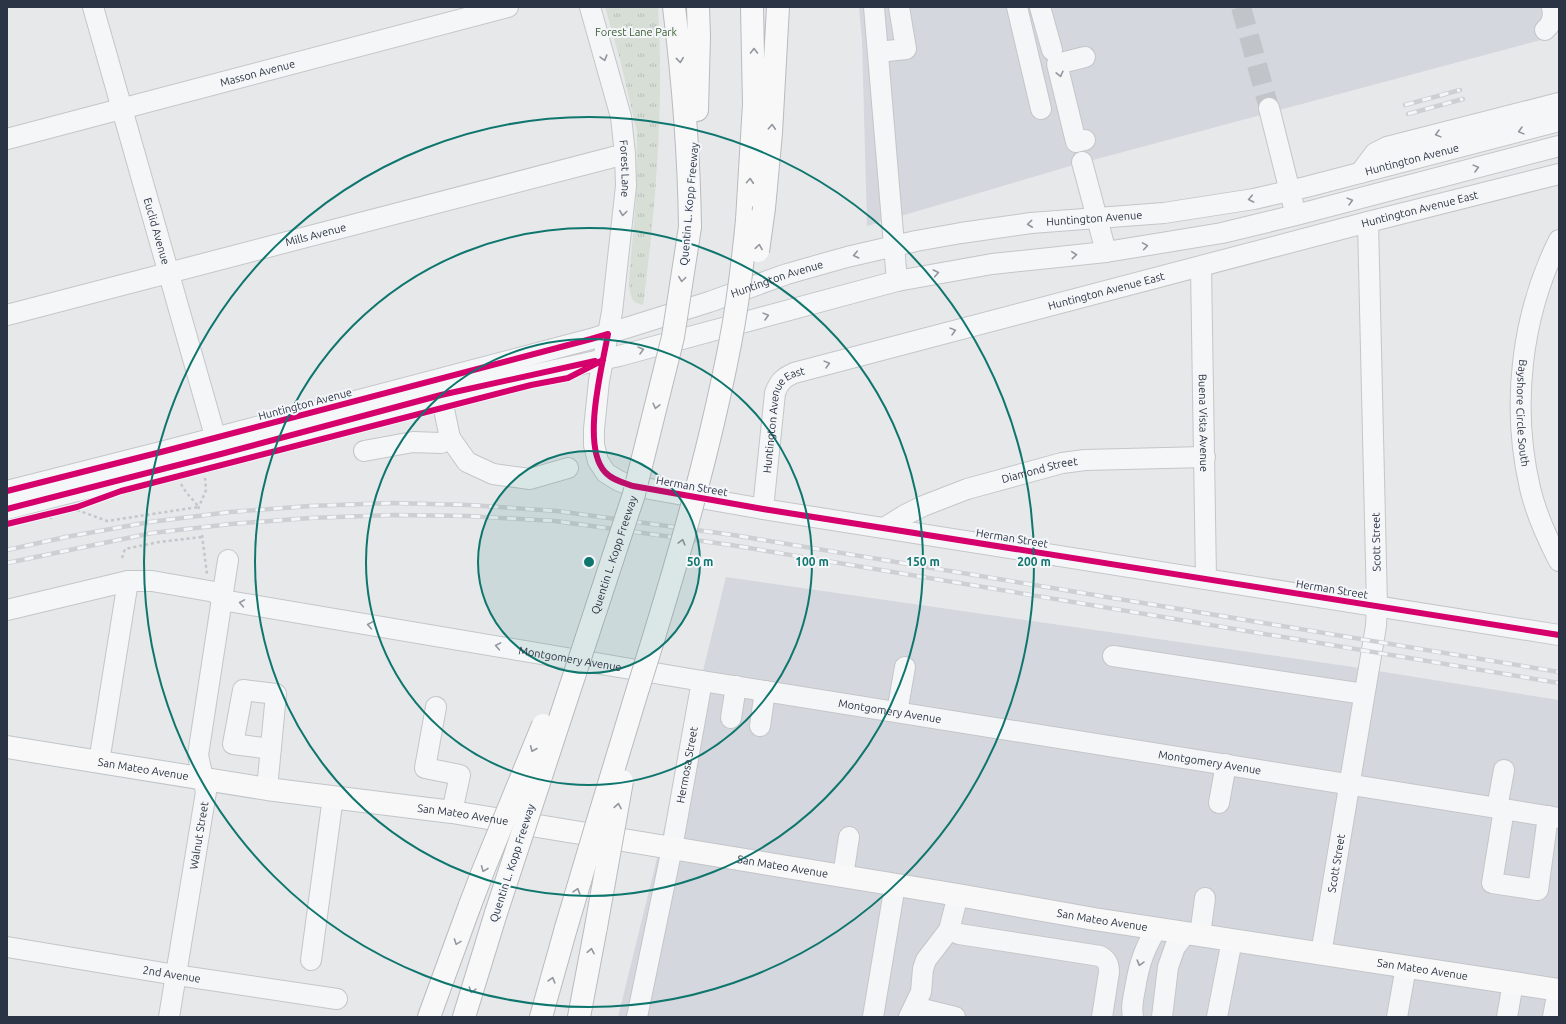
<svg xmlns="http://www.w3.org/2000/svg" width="1566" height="1024" viewBox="0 0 1566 1024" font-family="Ubuntu,sans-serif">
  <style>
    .built { fill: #d4d7dd }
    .park { fill: url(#park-tufts) }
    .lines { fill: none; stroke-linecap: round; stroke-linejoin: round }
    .minor-tunnel { stroke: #c1c4c9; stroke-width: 20; stroke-dasharray: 20 10; stroke-linecap: butt }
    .minor-casing { stroke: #c4c6c8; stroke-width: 22 }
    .major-casing { stroke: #c2c5c8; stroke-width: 24 }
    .highway-casing { stroke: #b8bbbf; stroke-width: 24 }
    .path { stroke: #c5c6ca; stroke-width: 2.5; stroke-dasharray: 3 3; stroke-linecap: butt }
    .minor { stroke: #f5f6f7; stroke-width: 20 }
    .major { stroke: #f8f8f8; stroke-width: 22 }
    .highway { stroke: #f8f8f8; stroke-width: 22 }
    .rail-casing { stroke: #cecfd2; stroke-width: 4.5 }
    .rail { stroke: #f4f6f9; stroke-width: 3; stroke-dasharray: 9; stroke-linecap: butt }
    .highway-bridge-casing { stroke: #b8bbbf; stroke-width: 24; stroke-linecap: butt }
    .highway-bridge { stroke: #f8f8f8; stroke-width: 22 }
    .cycleway-casing { stroke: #f4f6f9; stroke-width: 8 }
    .cycleway { stroke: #d6006c; stroke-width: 6 }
    .oneway { stroke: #92969e }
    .oneway2 { stroke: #90959e }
    .ring { fill: none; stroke: #0f766e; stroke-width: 2 }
    .labels { text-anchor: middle; stroke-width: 4; stroke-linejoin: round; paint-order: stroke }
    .park-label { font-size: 11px; fill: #3f6138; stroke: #f4f6f9 }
    .street-label { font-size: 11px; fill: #2b3445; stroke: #f4f6f9 }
    .centre { fill: #0f766e; stroke: #f4f6f9; stroke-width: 2 }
    .ring-label { font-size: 12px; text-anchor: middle; font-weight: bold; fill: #0f766e; stroke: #f4f6f9; stroke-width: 4; stroke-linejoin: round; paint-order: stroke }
  </style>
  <defs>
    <pattern id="park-tufts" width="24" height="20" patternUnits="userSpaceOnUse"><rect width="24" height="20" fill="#d6ded6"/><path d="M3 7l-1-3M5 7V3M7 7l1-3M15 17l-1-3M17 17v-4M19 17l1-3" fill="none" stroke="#b8bfb9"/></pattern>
  </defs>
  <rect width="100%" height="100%" fill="#e6e8ea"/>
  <path class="built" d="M859,7H1559L1548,38L1067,167L867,226L862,41Z
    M726,577L1353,667L1559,700V1017H618Z"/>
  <path class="park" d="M605,7H658C664,107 656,206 643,305C629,303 630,292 629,280L636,201L637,132L620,59Z"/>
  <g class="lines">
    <path class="minor-tunnel" d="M1241,7L1269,108"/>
    <defs>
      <g id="minor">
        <path id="s1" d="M93,7L219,450"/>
        <path id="s2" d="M590,7L621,117L625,154L626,186L612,312L599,381L594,429V445L598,461L606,473L619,481L633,486L763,509L1559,635"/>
        <path d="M874,7L897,281"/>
        <path d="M1017,7L1041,109"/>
        <path d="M1040,7L1052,50"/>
        <path d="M1545,30C1552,24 1554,17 1552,7"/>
        <path d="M878,52L906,49L899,7"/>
        <path d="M1085,57L1057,64L1076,142L1085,140"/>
        <path d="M1269,108L1293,204"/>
        <path id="s3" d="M7,139L508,7"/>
        <path d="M1082,162L1106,252"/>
        <path d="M1360,173L1375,153L1387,147L1559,103"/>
        <path id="s4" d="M1559,240C1521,316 1511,406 1530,488C1536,514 1547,538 1559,561"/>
        <path id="s5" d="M1201,267L1206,579"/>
        <path id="s6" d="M7,315L625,154"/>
        <path d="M450,438L467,462L493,474L530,479L568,468"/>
        <path d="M364,451L413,442L441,443L450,438L441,395"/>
        <path id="s7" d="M7,491L165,451L591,339L709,302L787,274L847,257L916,241L961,233L1031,223L1164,213L1254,199L1306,187L1559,121"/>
        <path d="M7,509L221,454L441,395L619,356L897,281L992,264L1106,252L1222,233L1296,215L1559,146"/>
        <path id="s8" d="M763,509L775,393C779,382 783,378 794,373L1368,222L1559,174"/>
        <path id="s9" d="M884,528L905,515L923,506L967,489L1062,463L1085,460L1205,457"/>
        <path id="s10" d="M222,600L702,681L1559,818"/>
        <path d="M7,610L128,581H152L215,592L222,600"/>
        <path d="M1113,656L1364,694"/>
        <path d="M436,707L425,768L460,775L452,812"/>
        <path d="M897,712L905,667"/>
        <path d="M731,718L736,686"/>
        <path d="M760,726L765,691"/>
        <path d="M99,762L128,581"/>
        <path d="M267,789L276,694L243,690L233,744L271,749"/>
        <path d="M1219,803L1226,764"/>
        <path d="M1497,808L1504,770"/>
        <path d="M1504,809L1492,883L1538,890L1548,816"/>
        <path d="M843,876L849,837"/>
        <path d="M949,930L959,934L1100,956C1107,960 1109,964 1109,972L1102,1017"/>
        <path d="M1200,935L1205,898"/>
        <path id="s11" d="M7,947L176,975L337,999"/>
        <path id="s12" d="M1321,954L1376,626L1377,606L1368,222"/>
        <path d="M311,960L333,797"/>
        <path d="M914,1007L955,1017"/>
        <path id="s13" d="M169,1017L206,792L198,755L228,560"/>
        <path id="s14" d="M637,1017L672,848L702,681"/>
        <path d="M873,1017L895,885"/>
        <path d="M909,1017L921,992L923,969L926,960L949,930L958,895"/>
        <path d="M1133,1017C1131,1007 1133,999 1135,989C1139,964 1144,949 1157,928"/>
        <path d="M1162,1017L1168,967L1175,947L1186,933"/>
        <path d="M1217,1017L1232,940"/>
        <path d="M1397,1017L1406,967"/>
        <path d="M1507,1017L1513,983"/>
        <path d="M1553,1017L1558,990"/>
      </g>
      <g id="major">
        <path id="s15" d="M7,747L267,789L452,812L958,895L1094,919L1559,990"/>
      </g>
      <path id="highway" d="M674,7C683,80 689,153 690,227
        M697,110L699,37L698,7
        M764,208L771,133L778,7
        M747,220L754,104L752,7
        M429,1017L470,905
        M464,1017L496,913
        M541,1017L566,928
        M579,1017L596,927"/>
    </defs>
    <use href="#minor" class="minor-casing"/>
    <use href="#major" class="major-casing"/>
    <use href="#highway" class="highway-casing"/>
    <path class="path" d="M181,484L186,492L198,506
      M198,509L206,490L205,478
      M77,510L107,521L198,507
      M51,518V519
      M202,535L207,574
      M122,558L125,549L159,542L202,537"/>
    <use href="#minor" class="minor"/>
    <use href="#major" class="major"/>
    <use href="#highway" class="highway"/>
    <defs>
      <path id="rail" d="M1405,105L1460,90
        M1408,114L1463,99
        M7,550L66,537L150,522L230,512L310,506L392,503L469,505L557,511L733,535L1559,672
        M7,563L152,533L231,524L310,518L393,515L468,516L555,521L731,545L1559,683"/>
    </defs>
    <use href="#rail" class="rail-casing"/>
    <use href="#rail" class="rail"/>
    <defs>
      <g id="highway-bridge">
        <path d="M758,251L764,208"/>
        <path d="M470,905L483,871L543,725"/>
        <path id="s16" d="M496,913L634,494L673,337L690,227"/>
        <path d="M596,927L622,781"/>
        <path d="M566,928C589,850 612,773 636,695C672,580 707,463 730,344C738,303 743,261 747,220"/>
      </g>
    </defs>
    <use href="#highway-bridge" class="highway-bridge-casing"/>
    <use href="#highway-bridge" class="highway-bridge"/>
    <defs>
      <path id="cycleway" d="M7,491L165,451L591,339L608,334C602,367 581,446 605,472C612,480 624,483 633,486L763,509L1559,635
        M7,509L221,454L441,395L595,361
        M7,524L77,507L121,491L531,385L568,378L603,360"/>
    </defs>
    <use href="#cycleway" class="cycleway-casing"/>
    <use href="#cycleway" class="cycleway"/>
  </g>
  <defs><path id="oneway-chevron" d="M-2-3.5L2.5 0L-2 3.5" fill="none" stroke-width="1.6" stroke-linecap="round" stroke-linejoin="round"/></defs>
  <g class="oneway">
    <use href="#oneway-chevron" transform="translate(754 51) rotate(-90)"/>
    <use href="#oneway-chevron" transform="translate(680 60) rotate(84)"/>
    <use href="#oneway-chevron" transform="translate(772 127) rotate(-87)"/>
    <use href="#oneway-chevron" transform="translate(750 181) rotate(-86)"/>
    <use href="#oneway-chevron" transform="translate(759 247) rotate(-81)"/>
    <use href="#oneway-chevron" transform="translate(682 279) rotate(98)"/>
    <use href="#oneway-chevron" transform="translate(656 406) rotate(104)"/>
    <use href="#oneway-chevron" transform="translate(682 542) rotate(-75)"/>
    <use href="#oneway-chevron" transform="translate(533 749) rotate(113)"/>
    <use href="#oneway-chevron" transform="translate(618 806) rotate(-80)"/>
    <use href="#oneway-chevron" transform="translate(484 869) rotate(112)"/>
    <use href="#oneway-chevron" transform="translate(577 891) rotate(-74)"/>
    <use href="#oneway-chevron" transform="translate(457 942) rotate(110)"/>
    <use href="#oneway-chevron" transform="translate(591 951) rotate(-79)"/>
    <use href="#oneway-chevron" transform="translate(552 980) rotate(-74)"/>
    <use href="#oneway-chevron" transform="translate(472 990) rotate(107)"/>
  </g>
  <g class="oneway2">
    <use href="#oneway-chevron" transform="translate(604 58) rotate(74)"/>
    <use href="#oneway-chevron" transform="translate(1060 74) rotate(76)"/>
    <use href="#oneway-chevron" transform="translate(1521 131) rotate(165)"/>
    <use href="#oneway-chevron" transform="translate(1438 134) rotate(165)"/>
    <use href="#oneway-chevron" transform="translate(1476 168) rotate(-15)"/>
    <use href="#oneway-chevron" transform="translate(1251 199) rotate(169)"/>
    <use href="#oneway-chevron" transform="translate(1350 201) rotate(-15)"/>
    <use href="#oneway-chevron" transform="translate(623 213) rotate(97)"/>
    <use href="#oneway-chevron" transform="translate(1030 224) rotate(174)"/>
    <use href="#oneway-chevron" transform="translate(1145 246) rotate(-9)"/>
    <use href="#oneway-chevron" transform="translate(856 255) rotate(167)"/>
    <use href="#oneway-chevron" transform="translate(1074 255) rotate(-5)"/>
    <use href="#oneway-chevron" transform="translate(936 273) rotate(-11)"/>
    <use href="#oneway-chevron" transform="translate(766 316) rotate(-15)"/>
    <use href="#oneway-chevron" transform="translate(953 331) rotate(-15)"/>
    <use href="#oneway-chevron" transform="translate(641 350) rotate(-15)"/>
    <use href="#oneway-chevron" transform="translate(827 364) rotate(-15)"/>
    <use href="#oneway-chevron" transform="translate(242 603) rotate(-170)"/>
    <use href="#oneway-chevron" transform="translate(370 625) rotate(-170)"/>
    <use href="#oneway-chevron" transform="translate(498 646) rotate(-170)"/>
    <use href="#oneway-chevron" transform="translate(1140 963) rotate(106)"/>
  </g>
  <circle cx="589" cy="562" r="111" fill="#0f766e" fill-opacity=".12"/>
  <g class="ring">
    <circle cx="589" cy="562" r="111"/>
    <circle cx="589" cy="562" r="223"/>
    <circle cx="589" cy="562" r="334"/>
    <circle cx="589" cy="562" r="445"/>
  </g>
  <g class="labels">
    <g class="park-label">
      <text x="636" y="36">Forest Lane Park</text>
    </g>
    <g class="street-label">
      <text dy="4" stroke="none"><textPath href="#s3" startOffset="259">Masson Avenue</textPath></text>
      <text dy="4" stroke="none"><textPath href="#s7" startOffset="1447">Huntington Avenue</textPath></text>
      <text dy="4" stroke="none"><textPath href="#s2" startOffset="166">Forest Lane</textPath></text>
      <text transform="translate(689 204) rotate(-85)" y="4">Quentin L. Kopp Freeway</text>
      <text dy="4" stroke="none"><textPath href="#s8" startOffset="792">Huntington Avenue East</textPath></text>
      <text dy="4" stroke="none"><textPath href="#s7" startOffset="1123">Huntington Avenue</textPath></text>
      <text dy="4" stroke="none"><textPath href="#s1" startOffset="233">Euclid Avenue</textPath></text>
      <text dy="4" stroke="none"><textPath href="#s6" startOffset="319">Mills Avenue</textPath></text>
      <text dy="4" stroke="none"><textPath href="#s7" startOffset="799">Huntington Avenue</textPath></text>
      <text dy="4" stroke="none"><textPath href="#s8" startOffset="468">Huntington Avenue East</textPath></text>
      <text transform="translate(305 404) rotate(-15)" y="4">Huntington Avenue</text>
      <text dy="4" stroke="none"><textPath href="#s4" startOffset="179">Bayshore Circle South</textPath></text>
      <text dy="4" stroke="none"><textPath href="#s5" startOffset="156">Buena Vista Avenue</textPath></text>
      <text dy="4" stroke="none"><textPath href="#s8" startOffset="96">Huntington Avenue East</textPath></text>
      <text dy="4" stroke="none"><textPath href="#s9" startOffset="167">Diamond Street</textPath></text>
      <text transform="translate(692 486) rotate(10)" y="4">Herman Street</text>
      <text transform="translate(1012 538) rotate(9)" y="4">Herman Street</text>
      <text transform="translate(1376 542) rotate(-91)" y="4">Scott Street</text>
      <text dy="4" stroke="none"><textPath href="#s16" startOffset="377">Quentin L. Kopp Freeway</textPath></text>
      <text transform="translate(1332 589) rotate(9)" y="4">Herman Street</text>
      <text dy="4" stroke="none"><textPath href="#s10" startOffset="353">Montgomery Avenue</textPath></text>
      <text dy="4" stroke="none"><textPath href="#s10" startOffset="677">Montgomery Avenue</textPath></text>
      <text dy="4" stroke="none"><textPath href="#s10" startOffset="1001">Montgomery Avenue</textPath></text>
      <text dy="4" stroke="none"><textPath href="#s14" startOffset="257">Hermosa Street</textPath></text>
      <text dy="4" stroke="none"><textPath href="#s15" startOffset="138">San Mateo Avenue</textPath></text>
      <text dy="4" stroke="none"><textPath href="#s15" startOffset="461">San Mateo Avenue</textPath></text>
      <text dy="4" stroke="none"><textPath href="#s13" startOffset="184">Walnut Street</textPath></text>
      <text transform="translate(512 863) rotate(-72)" y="4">Quentin L. Kopp Freeway</text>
      <text dy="4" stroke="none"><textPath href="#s12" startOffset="92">Scott Street</textPath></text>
      <text dy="4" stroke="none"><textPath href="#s15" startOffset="785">San Mateo Avenue</textPath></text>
      <text dy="4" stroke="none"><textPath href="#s15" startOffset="1109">San Mateo Avenue</textPath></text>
      <text dy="4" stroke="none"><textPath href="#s15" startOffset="1433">San Mateo Avenue</textPath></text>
      <text dy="4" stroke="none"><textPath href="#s11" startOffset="167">2nd Avenue</textPath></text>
    </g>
  </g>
  <circle cx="589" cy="562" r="6" class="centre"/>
  <g class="ring-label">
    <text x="700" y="566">50 m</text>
    <text x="812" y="566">100 m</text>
    <text x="923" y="566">150 m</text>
    <text x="1034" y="566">200 m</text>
  </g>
  <rect width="1566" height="1024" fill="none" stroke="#2b3445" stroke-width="16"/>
</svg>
